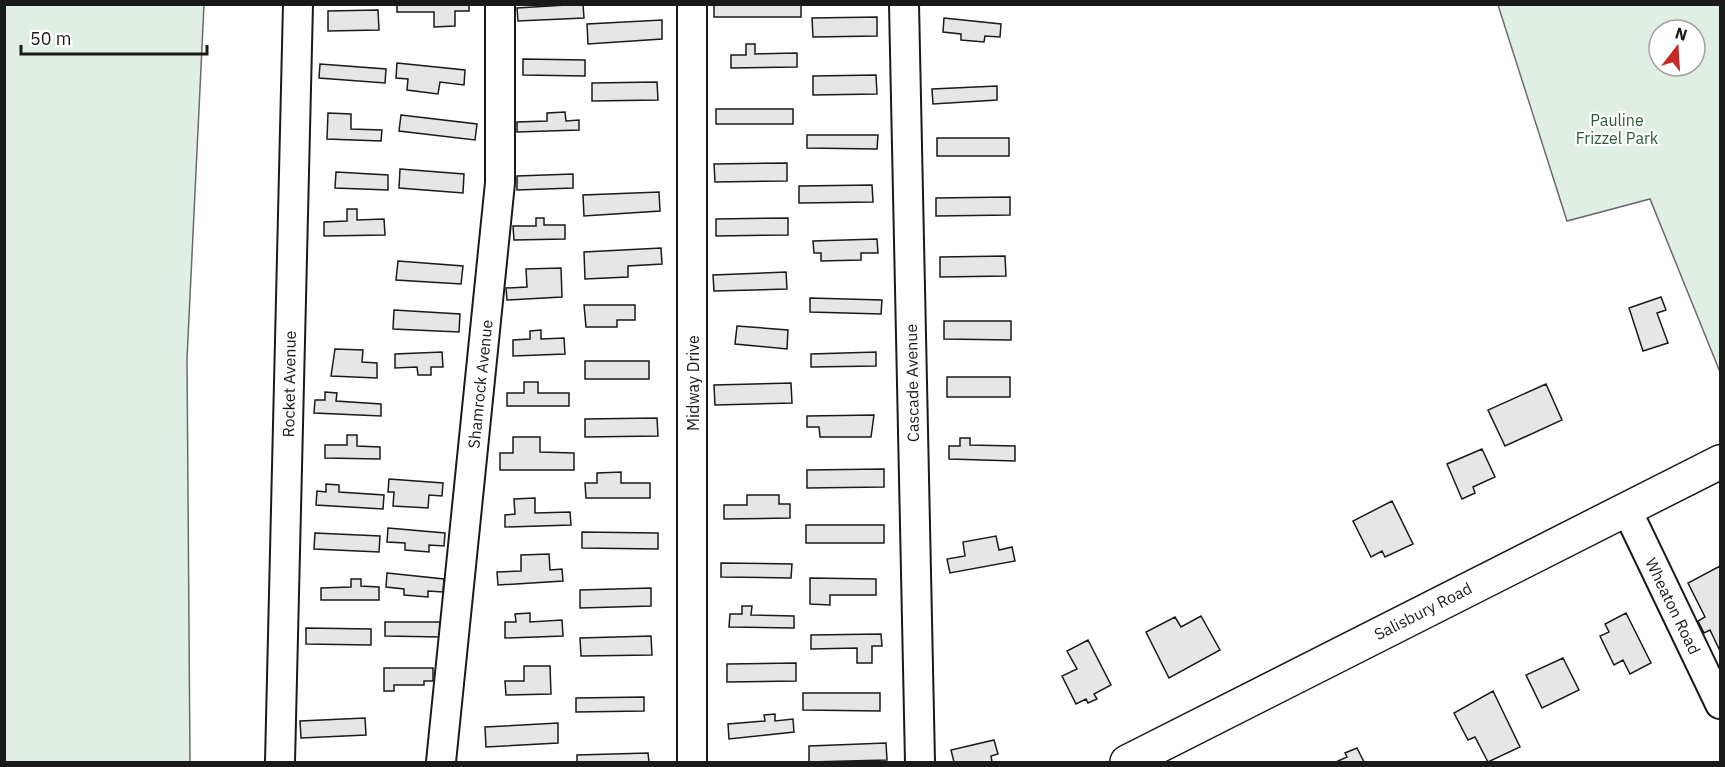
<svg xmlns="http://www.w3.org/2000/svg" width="1725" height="767" viewBox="0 0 1725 767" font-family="'IBM Plex Sans',sans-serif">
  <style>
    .green { fill: #e0efe3; stroke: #6a6a6a; stroke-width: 1.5; fill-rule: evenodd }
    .building { fill: #e6e6e6; stroke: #1a1a1a; stroke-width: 1.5 }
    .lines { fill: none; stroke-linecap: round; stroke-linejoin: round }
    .minor-casing { stroke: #1a1a1a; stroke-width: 32 }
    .major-casing { stroke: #1a1a1a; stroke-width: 36 }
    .minor { stroke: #fff; stroke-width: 28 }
    .major { stroke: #fff; stroke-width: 33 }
    .labels { text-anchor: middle; stroke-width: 4.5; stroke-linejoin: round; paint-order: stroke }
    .park-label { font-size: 16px; fill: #2b5a34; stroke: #fff }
    .street-label { font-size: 16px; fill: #1a1a1a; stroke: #fff }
  </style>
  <rect width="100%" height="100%" fill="#fff"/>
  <path class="green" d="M4,5H204L187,359L190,762H5Z
    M1498,5H1720V372L1650,199L1567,221ZM1659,30H1695V66H1659Z"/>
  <path class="building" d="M397,4H469V11H455V26L434,27V12H397Z
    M583,4L584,18L518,21L517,8Z
    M714,4H801V17H714Z
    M378,10L379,30L328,31V11Z
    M877,17V36L813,37L812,18Z
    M944,18L1001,24L1000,37L985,36L984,42L961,40V34L943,32Z
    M662,20V39L588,44L587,24Z
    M746,44H755V54L797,53V67L731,68V55H746Z
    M523,59L585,60V76L523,75Z
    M397,63L465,70L464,85L440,82L438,94L407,90L408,79L396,78Z
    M320,64L386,69L385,83L319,78Z
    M876,75L877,94L813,95V76Z
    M657,82L658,100L592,101V83Z
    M997,86V100L933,104L932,89Z
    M716,109H793V124H716Z
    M565,112L566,121L579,120V130L517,132V122L547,121V113Z
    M328,113L351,114V129L382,130L381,141L327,139Z
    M401,115L477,124L475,140L399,131Z
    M807,135H878L877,149L807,148Z
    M937,138H1009V156H937Z
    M787,163V181L715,182L714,164Z
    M400,169L464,174L463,193L399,188Z
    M336,172L388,175V190L335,188Z
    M573,174V188L517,190V176Z
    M872,185L873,202L799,203V186Z
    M659,192L660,211L584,216L583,195Z
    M1010,197V215L936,216V198Z
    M347,209H357V220L384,219L385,235L324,236V222L347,221Z
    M536,218H544V225H565V239L514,240L513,226H536Z
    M788,218V235L716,236V219Z
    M877,239L878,253H861V260L821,261V253H814L813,241Z
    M661,248L662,264L628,266V277L585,279L584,252Z
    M1005,256L1006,276L940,277V257Z
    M398,261L463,266L461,284L396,280Z
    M561,268L562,297L507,300L506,288L527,287L526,269Z
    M786,272L787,289L714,291L713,275Z
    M1661,297L1666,310L1657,313L1668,343L1643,351L1629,308Z
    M810,298L882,300L881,314L810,312Z
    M584,305H635V320H617V327H586Z
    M394,310L460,314L459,332L393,329Z
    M944,321H1011V340L944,339Z
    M737,326L788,330L787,349L735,344Z
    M541,330V339L564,338L565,354L513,356V340L530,339V331Z
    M335,349L363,350L362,362L377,363V378L331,376Z
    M442,352L443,367H431V375H418L417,367L395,368V354Z
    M876,352V366L811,367V354Z
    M585,361H649V379H585Z
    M947,377H1010V397H947Z
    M524,382H538V393H569V406H507V393H524Z
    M791,383L792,403L715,405L714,385Z
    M1546,384L1562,420L1505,446L1488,410Z
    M325,392L337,393L336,401L381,404V416L314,413L315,400H325Z
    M874,415L871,437H820L819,427H807V416Z
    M657,418L658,436L585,437V419Z
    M347,435H357V446L380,447V459L325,458V445H347Z
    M513,437H540V452L574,453V470H500V453H513Z
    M960,438H970V445L1015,446V461L949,459V446H960Z
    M1482,449L1495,477L1473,487L1475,493L1462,499L1447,464Z
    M884,469V487L807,488V470Z
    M621,472V483H650V498H586L585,483H597V473Z
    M389,479L443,483L442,496L429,495L428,508L393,506L394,492H388Z
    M326,484L339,485V492L384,495L383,509L316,505L317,491L326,492Z
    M747,495H779V504H790V518L724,519V505H747Z
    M535,498V513L570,512L571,525L505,527V515L515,514L514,499Z
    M1392,501L1413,544L1385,557L1382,551L1371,557L1353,521Z
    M806,525H884V543H806Z
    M388,528L445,533L444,546L429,545V552L405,550V543L387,542Z
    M582,532L658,533V549L582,548Z
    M315,533L380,536L379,552L314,549Z
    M996,536L999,550L1012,547L1015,561L950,573L947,559L965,556L963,542Z
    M549,554L550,570L562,569L563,581L498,585L497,572L521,571V555Z
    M721,563L792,564L791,578L721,577Z
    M1720,566V651L1710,630L1704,633L1698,621L1705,617L1688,583Z
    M387,573L444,579L443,592L428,591V597L404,595V589L386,587Z
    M810,578L876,579V595H830V605L810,604Z
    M351,579H361V586L379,587V600H321V588L351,587Z
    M651,588V606L580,608V590Z
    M742,606H752L751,615L794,616V628L729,627L730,614H742Z
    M530,613V622L562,620L563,636L505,638V622H516L515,614Z
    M1626,613L1651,663L1630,674L1623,660L1614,665L1600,636L1609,632L1605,624Z
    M1201,616L1220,650L1169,678L1146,632L1175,617L1181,627Z
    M385,622H441V637L385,636Z
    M306,628L371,629V645L306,644Z
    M881,634L882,646H872V663H857V648L811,649V635Z
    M651,636L652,655L581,656L580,638Z
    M1088,640L1111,685L1094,694L1097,699L1088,703L1086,699L1076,704L1062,676L1077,669L1067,651Z
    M1563,658L1579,690L1542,708L1526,675Z
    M796,663V681L727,682V664Z
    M524,666H550L551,694L506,695L505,681H524Z
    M384,668H433V681H424V685H394V691H384Z
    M1493,691L1520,747L1488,762L1475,737L1468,740L1454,713Z
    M803,693H880V711L803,710Z
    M644,697V711L576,712V698Z
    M775,714V721L793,719L794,732L729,739L728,724L765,721L764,715Z
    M365,718L366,735L301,738L300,721Z
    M558,723V743L486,747L485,727Z
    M994,740L998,754L991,756L992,762H954L951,750Z
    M886,743L887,760L809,762V746Z
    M1357,748L1364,762H1336L1347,757L1345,753Z
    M648,753L649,762H577V755Z"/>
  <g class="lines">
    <defs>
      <path id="minor" d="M692,4V762
        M904,4L920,762
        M1626,508L1720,704
        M280,762L298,4
        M441,762L500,183V4"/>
      <path id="major" d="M1127,762L1720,462"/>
    </defs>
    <use href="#minor" class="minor-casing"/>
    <use href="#major" class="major-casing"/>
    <use href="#minor" class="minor"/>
    <use href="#major" class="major"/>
  </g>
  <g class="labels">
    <g class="park-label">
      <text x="1617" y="126">Pauline<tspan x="1617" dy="18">Frizzel Park</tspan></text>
    </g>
    <g class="street-label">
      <text transform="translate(693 383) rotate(-90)" y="6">Midway Drive</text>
      <text transform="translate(912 383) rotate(-91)" y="6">Cascade Avenue</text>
      <text transform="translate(289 384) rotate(-89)" y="6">Rocket Avenue</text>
      <text transform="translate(480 384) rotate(-84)" y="6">Shamrock Avenue</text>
      <text transform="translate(1673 606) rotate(64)" y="6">Wheaton Road</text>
      <text transform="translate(1423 611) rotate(-27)" y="6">Salisbury Road</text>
    </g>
  </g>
  <rect width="1725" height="767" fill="none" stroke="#1a1a1a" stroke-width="12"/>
  <g transform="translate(1677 48) rotate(17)"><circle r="28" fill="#ffffff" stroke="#a3a3a3" stroke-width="1.5"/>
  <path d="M0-4.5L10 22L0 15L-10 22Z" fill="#c62828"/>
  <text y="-9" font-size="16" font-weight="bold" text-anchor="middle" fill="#1a1a1a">N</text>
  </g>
  <path d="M21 45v9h186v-9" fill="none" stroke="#1a1a1a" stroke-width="3"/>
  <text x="30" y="45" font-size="18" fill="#1a1a1a" stroke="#ffffff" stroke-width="4.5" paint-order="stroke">50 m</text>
</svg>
